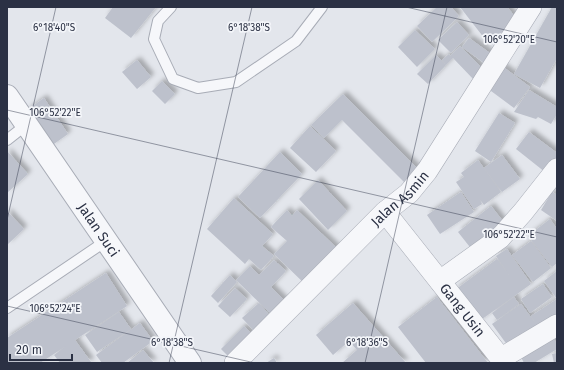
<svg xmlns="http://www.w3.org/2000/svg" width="564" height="370" viewBox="0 0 564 370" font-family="'Fira Sans',sans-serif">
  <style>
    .building { fill: #bdc1cc; filter: url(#shadow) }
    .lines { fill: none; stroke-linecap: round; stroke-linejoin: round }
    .service-casing { stroke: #a8acb6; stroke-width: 12 }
    .minor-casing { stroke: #a8acb6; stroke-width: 22 }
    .tertiary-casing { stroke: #a8acb6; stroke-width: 24 }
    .service { stroke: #f6f7fa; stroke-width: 10 }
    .minor { stroke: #f6f7fa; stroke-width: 21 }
    .tertiary { stroke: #f6f7fa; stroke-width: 22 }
    .ticks { fill: none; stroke: #2b3144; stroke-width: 1; stroke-opacity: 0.45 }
    .labels { text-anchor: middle; stroke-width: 3.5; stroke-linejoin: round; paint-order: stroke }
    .street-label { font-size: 14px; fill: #2b3144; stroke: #f3f5f9 }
    .ticks-label { font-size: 10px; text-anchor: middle; fill: #2b3144; stroke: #f3f5f9; stroke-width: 3.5; stroke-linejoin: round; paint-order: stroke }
  </style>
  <defs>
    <filter id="shadow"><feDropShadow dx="3.5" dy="-3.5" stdDeviation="2" flood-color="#0004"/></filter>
  </defs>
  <rect width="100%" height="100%" fill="#e3e6ec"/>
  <path class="building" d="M113,7H156L131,38L105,18Z
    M437,7H451L459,16L432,42L417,26Z
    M460,7H507L518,20L488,43Z
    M552,7H557V58L540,88L514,74Z
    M457,22L469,35L451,53L438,40Z
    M415,30L435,49L417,67L398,47Z
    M469,38L494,56L487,65L462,47Z
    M460,46L485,71L475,81L453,58L446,65L442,60L449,54L450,56Z
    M436,55L446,65L428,84L417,74Z
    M137,60L151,77L137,89L122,72Z
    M502,66L530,87L514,108L487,88Z
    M162,81L175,94L165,104L152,91Z
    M529,90L557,107V114L551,124L538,117L536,119L514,112Z
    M343,94L422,173L409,187L342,120L324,138L311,125Z
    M44,98L68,134L51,146L27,110Z
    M499,113L515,123L491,162L475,151Z
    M310,126L336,151L316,172L290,148Z
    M529,132L557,153V157L545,172L516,149Z
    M7,151L28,174L7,193Z
    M280,152L302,174L260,218L238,197Z
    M502,155L520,179L502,192L484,168Z
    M478,160L501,192L484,205L479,198L482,204L474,209L456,182L464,177L461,173Z
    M318,180L347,211L328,230L299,199Z
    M461,192L474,212L440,234L427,215Z
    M552,192L557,195V221L541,210Z
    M234,198L273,234L262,246L274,256L261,270L249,259L245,264L207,229Z
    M491,206L506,225L473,251L458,232Z
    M287,210L292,216L297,210L342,253L309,288L274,254L287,241L271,227Z
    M7,211L24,229L7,245Z
    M550,219L557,229V263L552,267L528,236Z
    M531,241L551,268L533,282L512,255Z
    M507,249L531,284L478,322L455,290L497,259L509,275L496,256Z
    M274,260L286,271L271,287L288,304L275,318L236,280L250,266L259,275Z
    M557,271V323L538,327L531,316L557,299L544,281Z
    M106,273L127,306L75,340L91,362L89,363H60L54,355L66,346L40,363H7V338Z
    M230,275L237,282L218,303L211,296Z
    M543,284L552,297L530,313L521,299Z
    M235,288L247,299L230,317L218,306Z
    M437,297L488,363H426L398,327Z
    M514,297L519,304L497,320L492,313Z
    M259,303L274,320L258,335L242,318Z
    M353,303L406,363H342L357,350L349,341L333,355L316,335Z
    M521,304L537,325L508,346L492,324Z
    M119,312L131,329L97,352L85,335Z
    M140,323L153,341L123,363H102L96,355Z
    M244,326L257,339L234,362L221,349Z
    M550,332L557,344V349L534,363H524L518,351Z
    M143,350L154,363H127Z
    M557,353V363H554L552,354Z
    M274,358L277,363H266Z"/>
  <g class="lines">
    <defs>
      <path id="service" d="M171,7L158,21L154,39L173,79L198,88L236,82L296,41L322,7
        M7,140L26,125
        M7,308L106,241"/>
      <g id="minor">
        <path id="s1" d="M385,212L499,356H505L557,325"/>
        <path d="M440,281L500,238L523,212L557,169"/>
        <path id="s2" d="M235,363L385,212L409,193L427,171L531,7"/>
      </g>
      <g id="tertiary">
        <path id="s3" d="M7,96L190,363"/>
      </g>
    </defs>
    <use href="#service" class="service-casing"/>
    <use href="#minor" class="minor-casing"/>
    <use href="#tertiary" class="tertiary-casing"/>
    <use href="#service" class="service"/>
    <use href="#minor" class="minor"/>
    <use href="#tertiary" class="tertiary"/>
  </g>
  <path class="ticks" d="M406,7L557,42M7,110L557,237M7,220L56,7M7,306L255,363M169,363L252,7M365,363L447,7"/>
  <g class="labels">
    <g class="street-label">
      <text dy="5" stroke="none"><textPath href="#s2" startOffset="233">Jalan Asmin</textPath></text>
      <text dy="5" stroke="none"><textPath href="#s3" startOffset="162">Jalan Suci</textPath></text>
      <text dy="5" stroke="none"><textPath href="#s1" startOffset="125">Gang Usin</textPath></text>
    </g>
  </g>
  <g class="ticks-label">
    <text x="54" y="31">6°18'40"S</text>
    <text x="249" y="31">6°18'38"S</text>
    <text x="509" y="43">106°52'20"E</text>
    <text x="55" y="116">106°52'22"E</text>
    <text x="509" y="238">106°52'22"E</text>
    <text x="55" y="312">106°52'24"E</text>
    <text x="172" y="346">6°18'38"S</text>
    <text x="367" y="346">6°18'36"S</text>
  </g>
  <rect width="564" height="370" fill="none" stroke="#2b3144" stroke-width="16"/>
  <path d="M10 354v6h62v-6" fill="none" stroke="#2b3144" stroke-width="2"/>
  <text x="16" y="354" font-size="12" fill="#2b3144" stroke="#f3f5f9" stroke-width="3" paint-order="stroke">20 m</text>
</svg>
